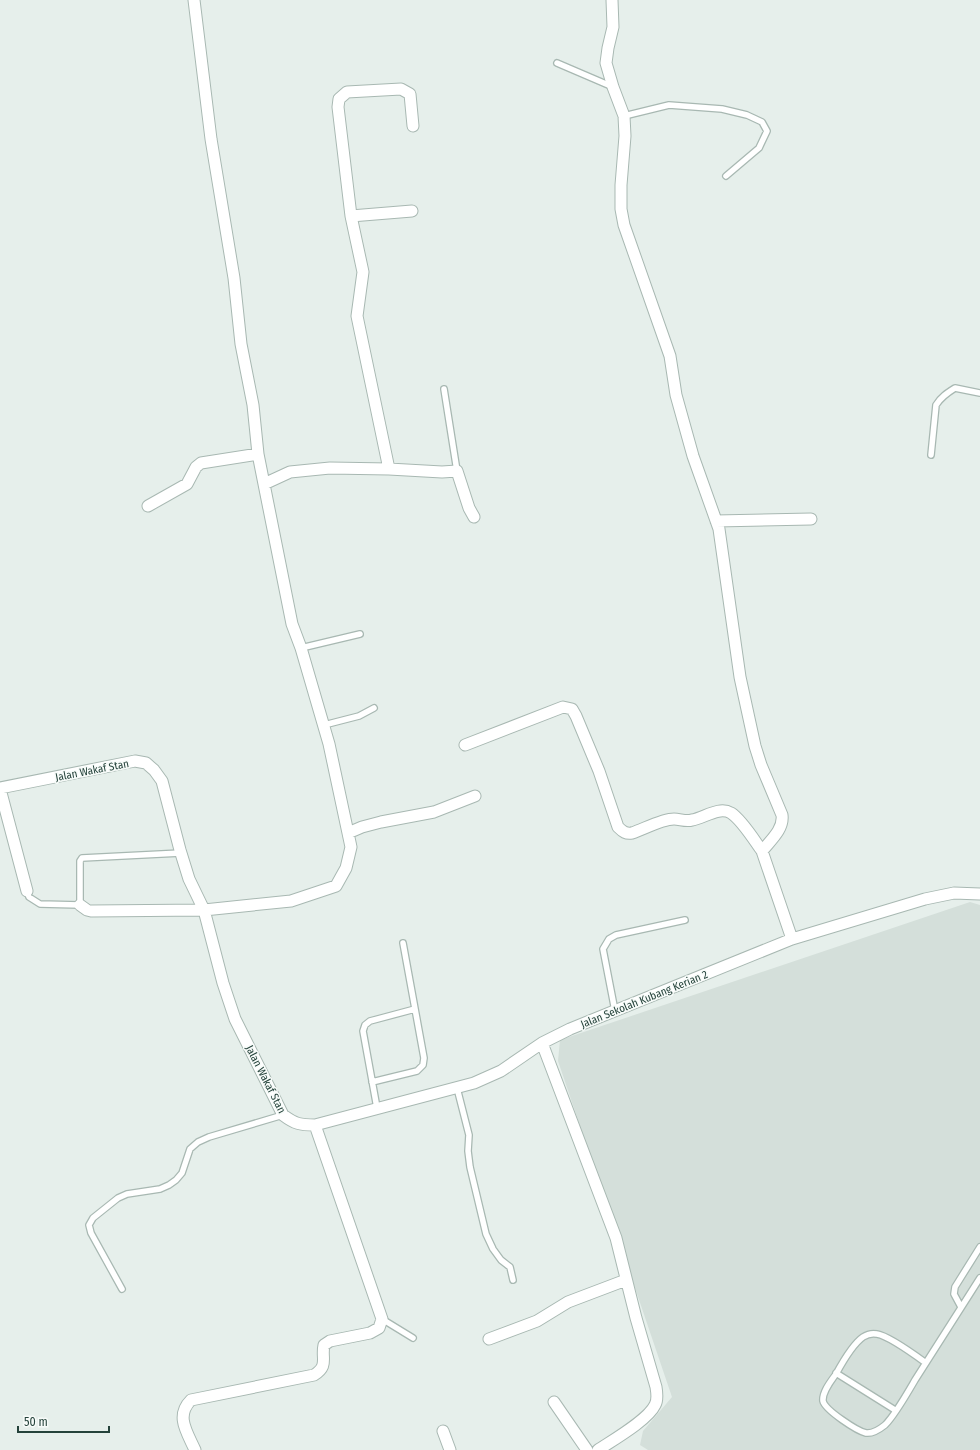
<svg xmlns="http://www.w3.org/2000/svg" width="980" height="1450" viewBox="0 0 980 1450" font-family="'Fira Sans Condensed',sans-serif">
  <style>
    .built { fill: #d4dfda }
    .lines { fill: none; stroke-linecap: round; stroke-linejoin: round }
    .lane-casing { stroke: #a8b8b2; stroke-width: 8 }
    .street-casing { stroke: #a8b8b2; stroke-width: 13 }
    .lane { stroke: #fff; stroke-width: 5.5 }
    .street { stroke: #fff; stroke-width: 11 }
    .labels { text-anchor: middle; stroke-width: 3; stroke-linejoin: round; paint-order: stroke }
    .street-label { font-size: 11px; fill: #24423a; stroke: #f7fbf9 }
  </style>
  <rect width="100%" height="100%" fill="#e6efeb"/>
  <path class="built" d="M970,902L980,905V1450H648L640,1445L643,1431L672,1397L558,1061L560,1040Z"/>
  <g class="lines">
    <defs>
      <path id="lane" d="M557,63L613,87
        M624,116L669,105L722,109L747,115L762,122L767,131L759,148L726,176
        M444,389L457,471
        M931,455L936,405C941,397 947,393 955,388L980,393
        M301,648L360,634
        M324,725L359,716L374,708
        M27,891L29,897L40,904L80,905V861L82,858L181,853
        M615,1011L603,949L609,939L616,935L685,920
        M372,1082L417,1071L423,1065L424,1058L403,943
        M457,1088L469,1135L468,1151L470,1167L486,1234L493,1249L501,1260L510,1267L513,1280
        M377,1108L363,1031L365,1025L370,1021L415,1009
        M122,1289L91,1233L89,1225L93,1218L118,1198L127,1194L160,1189L169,1185L176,1180L182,1173L190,1149L198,1142L209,1137L283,1115
        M961,1307L954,1294L955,1287L980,1247
        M382,1319L413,1338
        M926,1363C915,1355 889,1336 877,1334C872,1333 866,1335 863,1337C853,1344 842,1363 836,1374C831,1381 822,1392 823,1401C825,1410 857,1431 866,1433C873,1434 880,1429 885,1425C895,1415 908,1392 915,1380C937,1346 958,1312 980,1278
        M836,1373L895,1410"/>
      <path id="street" d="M612,0L613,27L608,48L606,63L613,87L624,116L625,136L621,185V209L624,225L670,356L676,395L693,456L719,529L740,677L755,746L761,765L782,815C784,829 771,840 762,851L792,939
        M351,216L412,211
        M389,469L357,316L363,272L351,216L338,107L339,99L347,92L401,89L410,94L413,126
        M264,484L290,472L330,468L389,469L442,472L457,471L469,508L474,517
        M148,506L187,484L196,467L201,463L258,454
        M716,521L811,519
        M465,745L563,707L572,709L576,716L599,771L618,827C623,832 626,834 632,833C644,829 662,819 674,819C680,819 686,822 692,820C704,818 719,806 731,813C742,820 754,840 762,851
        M0,788L135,761L146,763L154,770L162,781L180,850L189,879L204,910L223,983L235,1019L283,1115C295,1124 300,1125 315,1125L474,1083L501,1071L542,1043L570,1029L792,939L925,899L954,893L980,894
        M0,789L27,891
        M348,833L362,827L381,822L434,812L475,796
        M80,905L87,910L91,911L204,910L291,901L336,886L346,868L351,847L329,744L301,648L292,624L258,454L253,405L241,344L234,278L211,139L194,0
        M542,1043L616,1238L636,1318L656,1387C657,1393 658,1400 655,1405C648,1420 613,1440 598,1450
        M489,1339L537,1321L568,1302L626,1280
        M554,1402L587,1450
        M443,1431L450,1450
        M195,1450C187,1432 175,1416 191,1400L314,1375C329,1366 321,1358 324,1345L330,1341L370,1333L379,1328L382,1319L315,1125"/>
    </defs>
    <use href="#lane" class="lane-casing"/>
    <use href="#street" class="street-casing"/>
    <use href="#lane" class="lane"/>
    <use href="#street" class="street"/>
  </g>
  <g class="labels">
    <g class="street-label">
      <text transform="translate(92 770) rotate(-11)" y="4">Jalan Wakaf Stan</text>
      <text transform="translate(644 999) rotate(-22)" y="4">Jalan Sekolah Kubang Kerian 2</text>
      <text transform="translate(266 1079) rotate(63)" y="4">Jalan Wakaf Stan</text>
    </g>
  </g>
  <path d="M18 1426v6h91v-6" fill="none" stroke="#24423a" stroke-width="2"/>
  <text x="24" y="1426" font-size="12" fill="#24423a" stroke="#f7fbf9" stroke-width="3" paint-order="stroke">50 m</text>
</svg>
